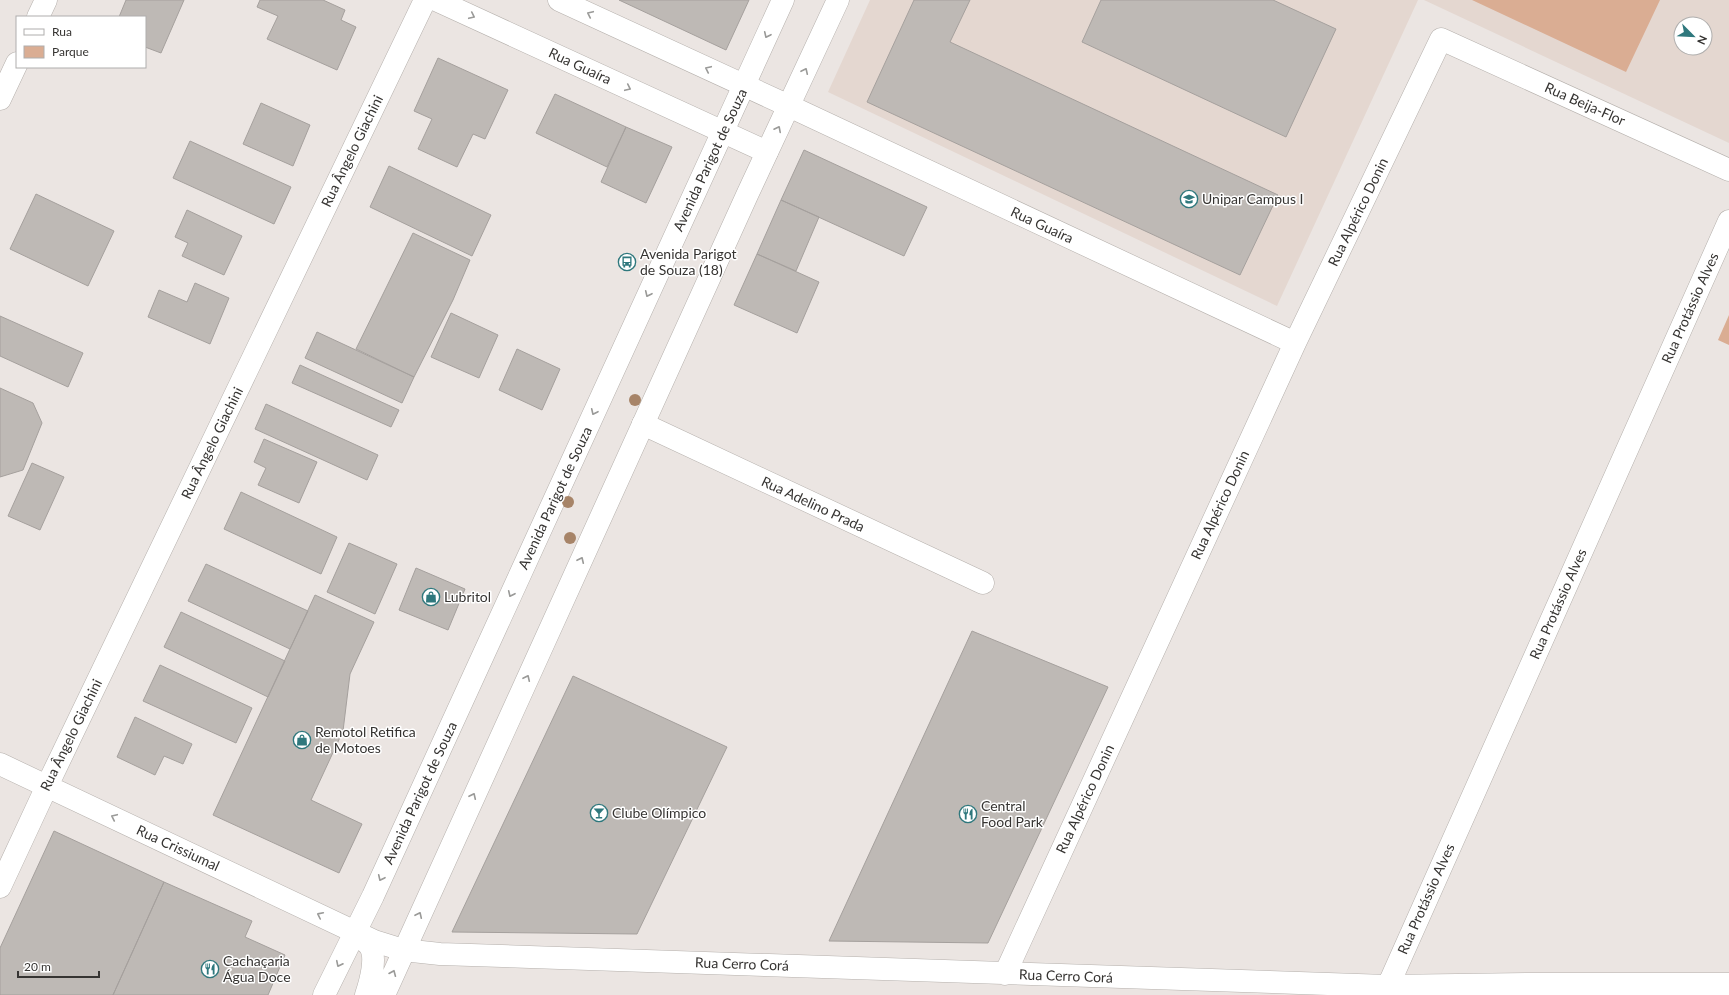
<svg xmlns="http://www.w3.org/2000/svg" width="1729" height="995" viewBox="0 0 1729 995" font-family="Lato,sans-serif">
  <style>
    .built { fill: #e4d7d0; fill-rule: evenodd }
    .green { fill: #daad93 }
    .building { fill: #beb9b5; stroke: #a5a09d }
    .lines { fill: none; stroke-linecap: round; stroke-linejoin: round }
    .street-casing { stroke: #b5b0ac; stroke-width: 23 }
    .secondary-casing { stroke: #b5b0ac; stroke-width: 23 }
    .primary-casing { stroke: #b5b0ac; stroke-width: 23 }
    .street { stroke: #fff; stroke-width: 22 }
    .secondary { stroke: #fff; stroke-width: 22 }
    .primary { stroke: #fff; stroke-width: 22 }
    .tree { fill: #a78468 }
    .oneway { stroke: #9a9a98 }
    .labels { text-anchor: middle; stroke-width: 3; stroke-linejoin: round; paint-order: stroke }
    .street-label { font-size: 14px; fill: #363432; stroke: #fff }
    .poi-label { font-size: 14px; fill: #363432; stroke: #fff; text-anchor: start }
  </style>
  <rect width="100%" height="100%" fill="#ebe5e2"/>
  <path class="built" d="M870,0H1418L1277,306L828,92Z
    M1424,0H1729V143ZM1681,24H1705V48H1681Z"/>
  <path class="green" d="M1472,0H1660L1626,72Z
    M1729,315V345L1718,340Z"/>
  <path class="building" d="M126,0H184L161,53L145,47V17H119Z
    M260,0H323L345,10L341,20L356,27L337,70L267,39L278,16L257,7Z
    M619,0H749L726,50Z
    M914,0H970L950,42L1278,195L1240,275L867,102Z
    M1101,0H1273L1336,29L1286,137L1082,42Z
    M438,58L508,90L485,139L473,134L457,167L418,149L432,119L414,111Z
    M555,94L626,127L607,167L536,133Z
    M261,103L310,125L293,166L243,144Z
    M626,127L672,147L646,203L601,182Z
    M190,141L291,187L274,224L173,178Z
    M804,150L927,207L904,256L781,200Z
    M389,166L491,215L472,256L370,207Z
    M36,194L114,231L88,286L10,249Z
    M781,200L819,217L796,271L757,254Z
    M187,210L242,236L224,275L182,256L188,243L175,237Z
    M413,233L470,260L453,300L414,377L356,349Z
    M757,254L819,282L797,333L734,305Z
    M195,283L229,298L210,344L148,317L159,290L187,302Z
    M451,313L498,335L479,378L431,357Z
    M0,316L83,353L68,387L0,356Z
    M317,332L414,377L402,403L305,358Z
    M517,349L560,369L542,410L499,390Z
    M300,365L399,410L391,427L292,383Z
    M0,388L33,403L42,423L23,470L0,477Z
    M266,404L378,455L367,480L255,429Z
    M264,439L317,462L299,503L258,485L266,468L254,462Z
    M32,463L64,477L40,530L8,516Z
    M241,492L337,537L321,574L224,529Z
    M349,543L397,564L375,614L327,592Z
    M206,564L308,611L290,649L188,601Z
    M416,568L465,589L448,630L399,610Z
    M315,595L374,622L350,674L343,731L311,800L362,824L339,873L213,815Z
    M181,612L285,661L268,697L164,647Z
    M972,631L1108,687L988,943L829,941Z
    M160,665L252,708L236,743L143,701Z
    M573,676L727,747L637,934L452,932Z
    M135,717L192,744L183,764L164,756L155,775L117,757Z
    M54,831L164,882L113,995H0V948Z
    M164,882L252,921L245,937L285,955L268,995H113Z"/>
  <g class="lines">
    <defs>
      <path id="street" d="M38,17L46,0
        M0,99L17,63
        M789,106L1295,343
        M643,424L983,583
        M0,764L374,941L403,950L440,954L1387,986L1528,984H1729
        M0,887L47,786L425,0
        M1005,974L1295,343L1441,39L1729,170
        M1384,995L1729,221"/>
      <path id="secondary" d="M436,0L767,152
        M559,0L789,106"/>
      <path id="primary" d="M355,933C359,937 365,941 369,945C378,956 370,983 366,995
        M324,995L373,896L783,0
        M384,995L748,193L838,0"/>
    </defs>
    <use href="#street" class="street-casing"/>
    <use href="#secondary" class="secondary-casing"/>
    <use href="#primary" class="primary-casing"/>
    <use href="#street" class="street"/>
    <use href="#secondary" class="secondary"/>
    <use href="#primary" class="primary"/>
  </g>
  <g class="tree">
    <circle cx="635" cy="400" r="6"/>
    <circle cx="568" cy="502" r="6"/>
    <circle cx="570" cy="538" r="6"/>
  </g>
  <defs><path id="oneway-chevron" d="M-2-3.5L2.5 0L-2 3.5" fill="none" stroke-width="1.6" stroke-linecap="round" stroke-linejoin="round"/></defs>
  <g class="oneway">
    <use href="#oneway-chevron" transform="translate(590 14) rotate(-155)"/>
    <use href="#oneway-chevron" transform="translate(472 16) rotate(25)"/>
    <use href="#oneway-chevron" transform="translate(767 35) rotate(115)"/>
    <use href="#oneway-chevron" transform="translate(708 69) rotate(-155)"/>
    <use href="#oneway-chevron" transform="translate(805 71) rotate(-65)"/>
    <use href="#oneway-chevron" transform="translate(628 88) rotate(25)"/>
    <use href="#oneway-chevron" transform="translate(778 129) rotate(-63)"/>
    <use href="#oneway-chevron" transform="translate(648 294) rotate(115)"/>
    <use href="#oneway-chevron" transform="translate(594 412) rotate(115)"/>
    <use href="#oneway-chevron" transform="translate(581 560) rotate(-65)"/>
    <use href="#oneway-chevron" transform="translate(511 594) rotate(115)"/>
    <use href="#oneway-chevron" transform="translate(527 678) rotate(-65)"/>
    <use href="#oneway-chevron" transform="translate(473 796) rotate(-65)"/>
    <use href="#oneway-chevron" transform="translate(114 817) rotate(-155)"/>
    <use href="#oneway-chevron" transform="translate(381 878) rotate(115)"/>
    <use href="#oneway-chevron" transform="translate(320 915) rotate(-154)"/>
    <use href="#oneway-chevron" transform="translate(419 915) rotate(-65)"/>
    <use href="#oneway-chevron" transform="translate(339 964) rotate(116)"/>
    <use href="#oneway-chevron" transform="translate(393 973) rotate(-67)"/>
  </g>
  <defs>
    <symbol id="university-ring" viewBox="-11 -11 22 22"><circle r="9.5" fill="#fff" stroke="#2f787d" stroke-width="1.5"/><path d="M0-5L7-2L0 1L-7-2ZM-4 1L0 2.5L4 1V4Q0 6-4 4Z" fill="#2f787d"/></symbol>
    <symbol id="bus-ring" viewBox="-11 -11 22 22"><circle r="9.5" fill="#fff" stroke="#2f787d" stroke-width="1.5"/><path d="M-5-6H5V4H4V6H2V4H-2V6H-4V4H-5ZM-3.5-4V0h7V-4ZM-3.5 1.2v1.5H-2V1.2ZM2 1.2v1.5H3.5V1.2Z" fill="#2f787d"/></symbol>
    <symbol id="shop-ring" viewBox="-11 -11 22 22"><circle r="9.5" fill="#fff" stroke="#2f787d" stroke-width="1.5"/><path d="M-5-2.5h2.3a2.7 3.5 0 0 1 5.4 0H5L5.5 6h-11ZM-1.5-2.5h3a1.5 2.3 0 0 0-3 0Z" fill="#2f787d"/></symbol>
    <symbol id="bar-ring" viewBox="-11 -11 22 22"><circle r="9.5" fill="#fff" stroke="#2f787d" stroke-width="1.5"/><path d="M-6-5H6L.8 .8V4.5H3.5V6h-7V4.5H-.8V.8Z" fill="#2f787d"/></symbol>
    <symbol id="restaurant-ring" viewBox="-11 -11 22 22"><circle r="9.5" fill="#fff" stroke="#2f787d" stroke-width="1.5"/><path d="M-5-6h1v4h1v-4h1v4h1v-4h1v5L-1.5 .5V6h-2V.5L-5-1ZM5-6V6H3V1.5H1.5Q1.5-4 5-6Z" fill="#2f787d"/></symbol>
  </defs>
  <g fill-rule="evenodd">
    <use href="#university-ring" x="1179" y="189" width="20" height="20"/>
    <use href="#bus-ring" x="617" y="252" width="20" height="20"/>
    <use href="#shop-ring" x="421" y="587" width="20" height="20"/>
    <use href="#shop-ring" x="292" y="730" width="20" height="20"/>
    <use href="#bar-ring" x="589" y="803" width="20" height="20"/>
    <use href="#restaurant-ring" x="958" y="804" width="20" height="20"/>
    <use href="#restaurant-ring" x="200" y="959" width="20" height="20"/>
  </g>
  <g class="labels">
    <g class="street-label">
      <text transform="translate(580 66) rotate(25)" y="5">Rua Guaíra</text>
      <text transform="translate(1585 104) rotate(24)" y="5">Rua Beija-Flor</text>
      <text transform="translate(352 151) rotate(-64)" y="5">Rua Ângelo Giachini</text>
      <text transform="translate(710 160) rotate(-65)" y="5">Avenida Parigot de Souza</text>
      <text transform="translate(1358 212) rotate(-64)" y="5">Rua Alpérico Donin</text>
      <text transform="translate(1042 225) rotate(25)" y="5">Rua Guaíra</text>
      <text transform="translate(1690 308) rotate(-66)" y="5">Rua Protássio Alves</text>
      <text transform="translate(212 443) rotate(-64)" y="5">Rua Ângelo Giachini</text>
      <text transform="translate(555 498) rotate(-65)" y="5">Avenida Parigot de Souza</text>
      <text transform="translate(813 504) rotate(25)" y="5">Rua Adelino Prada</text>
      <text transform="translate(1220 505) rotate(-65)" y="5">Rua Alpérico Donin</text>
      <text transform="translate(1558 604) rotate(-66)" y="5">Rua Protássio Alves</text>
      <text transform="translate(71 735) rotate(-64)" y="5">Rua Ângelo Giachini</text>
      <text transform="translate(420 793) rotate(-65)" y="5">Avenida Parigot de Souza</text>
      <text transform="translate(1085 799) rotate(-65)" y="5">Rua Alpérico Donin</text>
      <text transform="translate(178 848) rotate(25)" y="5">Rua Crissiumal</text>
      <text transform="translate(1426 899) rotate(-66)" y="5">Rua Protássio Alves</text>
      <text transform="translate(742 964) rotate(2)" y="5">Rua Cerro Corá</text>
      <text transform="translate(1066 976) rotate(2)" y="5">Rua Cerro Corá</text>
    </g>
    <g class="poi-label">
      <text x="1202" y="204">Unipar Campus I</text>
      <text x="640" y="259">Avenida Parigot<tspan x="640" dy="16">de Souza (18)</tspan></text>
      <text x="444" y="602">Lubritol</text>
      <text x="315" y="737">Remotol Retifica<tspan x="315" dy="16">de Motoes</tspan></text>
      <text x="981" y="811">Central<tspan x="981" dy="16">Food Park</tspan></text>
      <text x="612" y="818">Clube Olímpico</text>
      <text x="223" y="966">Cachaçaria<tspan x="223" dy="16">Água Doce</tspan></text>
    </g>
  </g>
  <rect x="16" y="16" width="130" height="52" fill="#ffffff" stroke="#afaead"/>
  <rect x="24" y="29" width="20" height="6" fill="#ffffff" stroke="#afaead"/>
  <text x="52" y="36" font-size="12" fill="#363432">Rua</text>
  <rect x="24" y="46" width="20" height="12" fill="#daad93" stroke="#afaead"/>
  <text x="52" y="56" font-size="12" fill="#363432">Parque</text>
  <g transform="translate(1693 36) rotate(114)"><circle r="19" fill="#ffffff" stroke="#afaead"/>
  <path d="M0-3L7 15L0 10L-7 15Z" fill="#2f787d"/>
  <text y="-6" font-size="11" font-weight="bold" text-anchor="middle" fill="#363432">N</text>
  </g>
  <path d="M18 971v6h81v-6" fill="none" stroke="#363432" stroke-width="2"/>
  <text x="24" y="971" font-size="12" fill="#363432" stroke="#ffffff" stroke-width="3" paint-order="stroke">20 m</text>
</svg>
